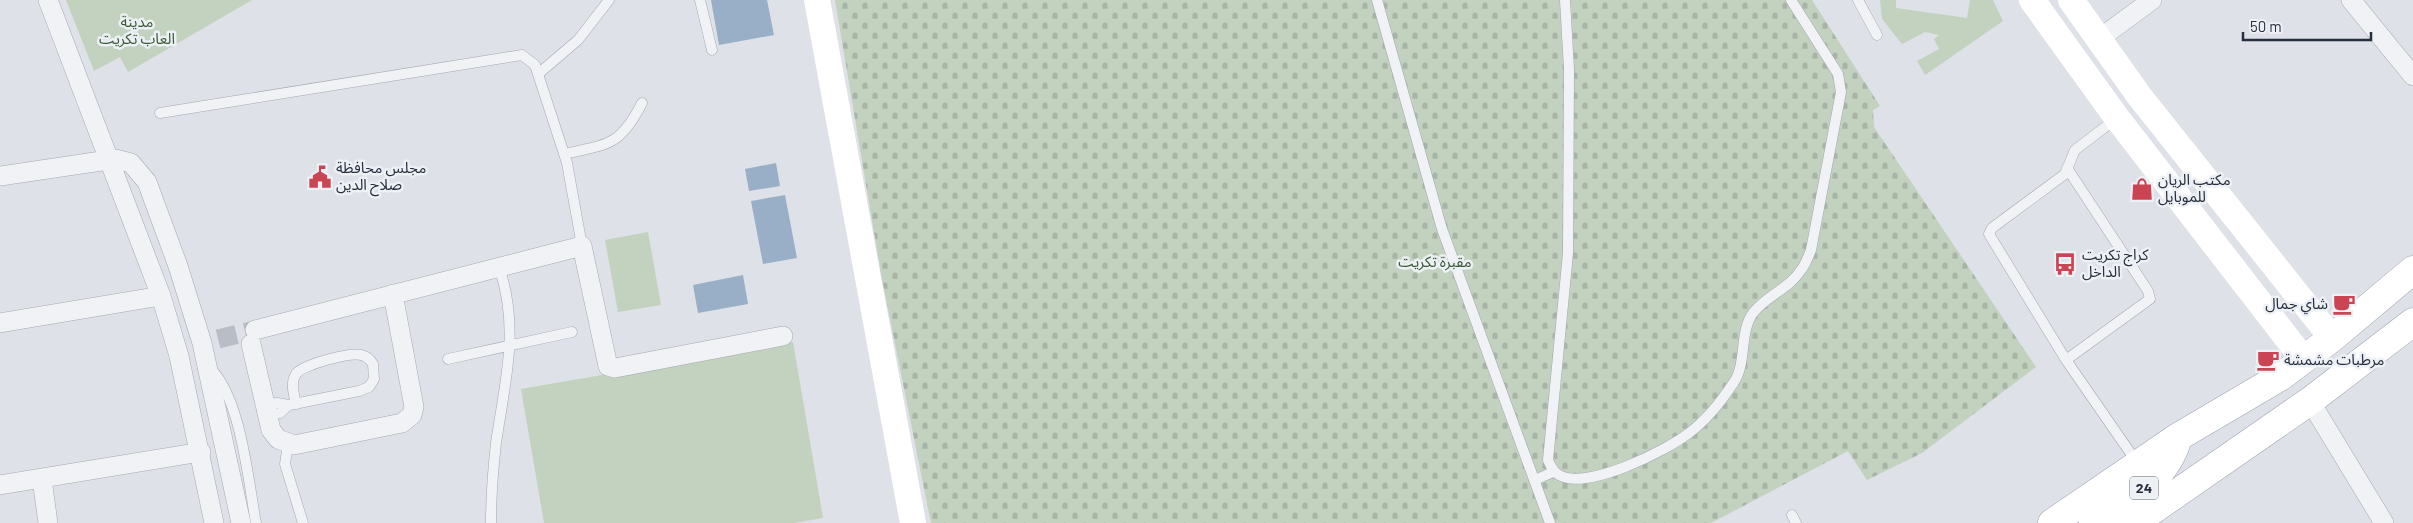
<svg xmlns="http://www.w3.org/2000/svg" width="2413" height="523" viewBox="0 0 2413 523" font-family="Barlow,'Noto Sans Arabic',sans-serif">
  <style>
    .green { fill: #c3d1bf }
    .cemetery { fill: url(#cemetery-stones) }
    .water { fill: #99aec7 }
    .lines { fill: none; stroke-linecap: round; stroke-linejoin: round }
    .street-tunnel { stroke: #b9bdc5; stroke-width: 19; stroke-dasharray: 19 9; stroke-linecap: butt }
    .lane-casing { stroke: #a3a8b1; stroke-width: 11 }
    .street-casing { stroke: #a3a8b1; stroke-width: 20 }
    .primary-casing { stroke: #9da5b3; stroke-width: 29 }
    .lane { stroke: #f0f2f6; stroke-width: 10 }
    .street { stroke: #f0f2f6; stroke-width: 19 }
    .secondary { stroke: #fff; stroke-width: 26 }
    .primary { stroke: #fff; stroke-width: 28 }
    .labels { text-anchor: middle; stroke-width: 5; stroke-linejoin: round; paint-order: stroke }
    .shield { fill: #edf0f5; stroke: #626975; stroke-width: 1 }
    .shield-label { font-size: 14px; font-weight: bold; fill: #272f3e }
    .park-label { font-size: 15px; fill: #3b5935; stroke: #edf0f5 }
    .poi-label { font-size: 15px; fill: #272f3e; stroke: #edf0f5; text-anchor: start }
  </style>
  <defs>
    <pattern id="cemetery-stones" width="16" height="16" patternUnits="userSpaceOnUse" patternTransform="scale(1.25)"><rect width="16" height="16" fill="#c3d1bf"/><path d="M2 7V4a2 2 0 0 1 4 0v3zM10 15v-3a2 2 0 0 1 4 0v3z" fill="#a8b4a5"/></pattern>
  </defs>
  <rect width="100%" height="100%" fill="#dee1e7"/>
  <path class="green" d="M66,0H252L128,72L120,57L94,71Z
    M1880,0H1896V8L1967,18L1970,0H1993L2003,21L1925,75L1917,61L1939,49L1934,39L1939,35L1925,32L1902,44L1882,19Z
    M648,232L661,305L618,312L605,240Z
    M793,342L823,518L794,523H544L521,389Z"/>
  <path class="cemetery" d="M835,0H1812L1880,106L1873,110L1874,127L2036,367L1922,453L1867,480L1848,451L1711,523H931L881,274Z"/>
  <path class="water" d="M711,0H767L774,35L719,45Z
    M776,163L780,186L749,191L745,169Z
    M785,195L797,258L763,264L751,201Z
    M743,275L748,304L698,313L693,285Z"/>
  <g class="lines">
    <path class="street-tunnel" d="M218,339L255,330"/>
    <defs>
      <path id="lane" d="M700,0L712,50
        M1377,0L1442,229L1550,523
        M1565,0L1569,69L1568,253L1548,460C1551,466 1553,472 1559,475C1586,491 1666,451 1689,433C1708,419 1721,402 1734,382C1747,363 1739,332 1753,313C1766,296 1790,288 1801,270C1806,264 1808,257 1811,250L1841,92L1838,74L1791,0
        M1858,0L1877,35
        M538,74L578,40L609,0
        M160,113L522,55L535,65L567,163L582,246
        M2117,118L2075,150L2065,174L1992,228L1989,234L2066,360L2138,464
        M564,154C609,144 620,146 642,103
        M448,359L572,332
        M2066,360L2150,299L2148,291L2067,168
        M210,368C241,398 248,480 256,523
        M265,405L277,403L289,405L359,391L369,387L374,379L373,364C370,359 366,356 361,355C350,352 301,365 296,374C290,383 294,394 296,404
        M268,415L280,413L289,405
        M288,444L285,464L303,523
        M1535,480L1553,472
        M1792,515L1796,523
        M491,523C491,496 493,470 496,443C505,381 520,329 499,267"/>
      <path id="street" d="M48,0L161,296L179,356L214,523
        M2351,0L2413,76
        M2099,39L2152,0
        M0,176L115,159L131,163L147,182L178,266L202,343L241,523
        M0,323L161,296
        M255,330L582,246L608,366L615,368L783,336
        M251,344L271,430L278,439L294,445L402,423L412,415L414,407L393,294
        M2310,401L2384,523
        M42,479L48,523
        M0,485L201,452"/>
      <path id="primary" d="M2052,523L2178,437L2280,377L2332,338L2413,270
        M2093,523C2126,501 2162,483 2176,444
        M2134,523L2310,401L2413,322"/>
    </defs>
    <use href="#lane" class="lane-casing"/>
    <use href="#street" class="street-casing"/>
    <use href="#primary" class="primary-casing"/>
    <use href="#lane" class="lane"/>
    <use href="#street" class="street"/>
    <path class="secondary" d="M817,0L913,523
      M2032,0L2117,118L2304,360
      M2071,0L2140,97L2332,338"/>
    <use href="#primary" class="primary"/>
  </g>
  <defs>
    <symbol id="civic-bare" viewBox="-9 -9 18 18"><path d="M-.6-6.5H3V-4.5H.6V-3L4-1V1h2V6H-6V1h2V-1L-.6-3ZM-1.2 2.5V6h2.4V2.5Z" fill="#cb4454" stroke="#edf0f5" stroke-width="2.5" paint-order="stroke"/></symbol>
    <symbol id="shop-bare" viewBox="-9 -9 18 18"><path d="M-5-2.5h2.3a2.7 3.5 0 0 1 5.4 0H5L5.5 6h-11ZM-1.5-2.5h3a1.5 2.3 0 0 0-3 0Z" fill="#cb4454" stroke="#edf0f5" stroke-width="2.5" paint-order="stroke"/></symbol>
    <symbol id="bus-bare" viewBox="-9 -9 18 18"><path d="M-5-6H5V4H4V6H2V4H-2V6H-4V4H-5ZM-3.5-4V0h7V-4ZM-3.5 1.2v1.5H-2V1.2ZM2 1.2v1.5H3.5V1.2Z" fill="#cb4454" stroke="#edf0f5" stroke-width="2.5" paint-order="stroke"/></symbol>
    <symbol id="cafe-bare" viewBox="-9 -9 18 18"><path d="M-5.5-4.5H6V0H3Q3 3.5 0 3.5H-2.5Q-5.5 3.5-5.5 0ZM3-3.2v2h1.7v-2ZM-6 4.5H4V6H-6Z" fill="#cb4454" stroke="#edf0f5" stroke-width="2.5" paint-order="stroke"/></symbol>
  </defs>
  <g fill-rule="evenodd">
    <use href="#civic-bare" x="304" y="161" width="32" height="32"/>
    <use href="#shop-bare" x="2126" y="173" width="32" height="32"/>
    <use href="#bus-bare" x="2049" y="248" width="32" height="32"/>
    <use href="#cafe-bare" x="2328" y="288" width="32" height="32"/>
    <use href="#cafe-bare" x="2252" y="344" width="32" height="32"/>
  </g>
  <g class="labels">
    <rect class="shield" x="2130" y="476.5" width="28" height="23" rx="4"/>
    <g class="shield-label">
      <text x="2144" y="493">24</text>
    </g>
    <g class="park-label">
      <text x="137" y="27">مدينة<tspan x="137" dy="17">العاب تكريت</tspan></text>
      <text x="1435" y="267">مقبرة تكريت</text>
    </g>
    <g class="poi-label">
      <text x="336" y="173">مجلس محافظة<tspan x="336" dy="17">صلاح الدين</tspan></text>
      <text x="2158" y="185">مكتب الريان<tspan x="2158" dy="17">للموبايل</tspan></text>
      <text x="2082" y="260">كراج تكريت<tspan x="2082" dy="17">الداخل</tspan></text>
      <text x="2328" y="309" text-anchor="end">شاي جمال</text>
      <text x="2284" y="365">مرطبات مشمشة</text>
    </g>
  </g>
  <path d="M2243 32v8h128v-8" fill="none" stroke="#272f3e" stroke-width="2.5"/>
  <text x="2250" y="32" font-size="15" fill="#272f3e" stroke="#edf0f5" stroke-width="4" paint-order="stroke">50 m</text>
</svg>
